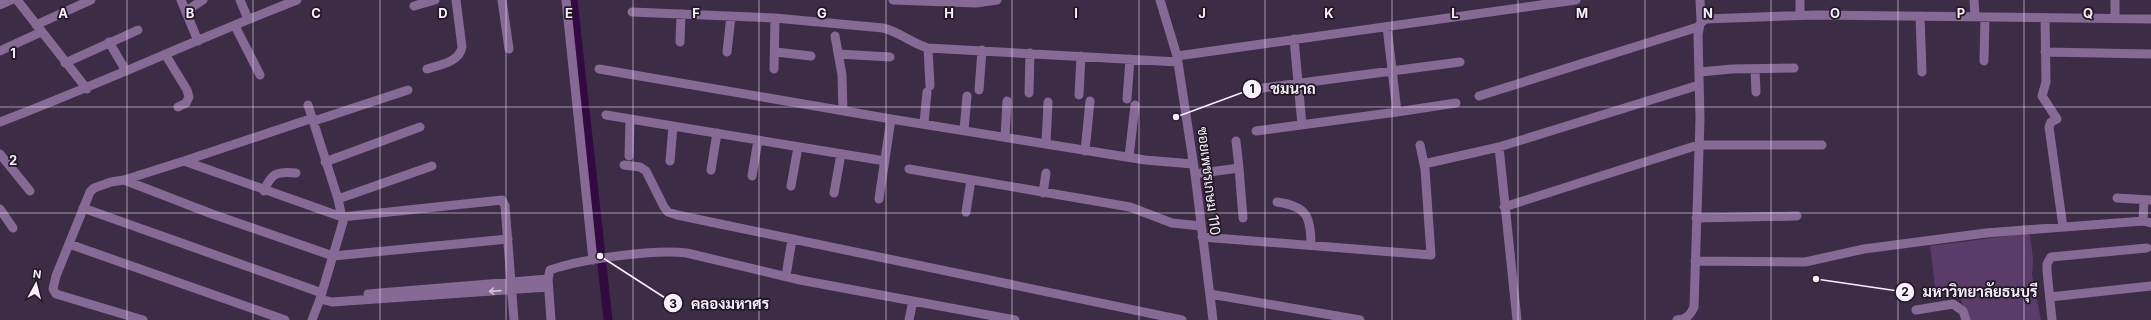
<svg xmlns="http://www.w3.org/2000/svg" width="2151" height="320" viewBox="0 0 2151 320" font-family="Inter,Sarabun,sans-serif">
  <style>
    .green { fill: #5b3b6a }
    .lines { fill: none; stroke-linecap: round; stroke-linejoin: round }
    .canal { stroke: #320a41; stroke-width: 9 }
    .street { stroke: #866994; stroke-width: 9 }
    .oneway { stroke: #d1c0da }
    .grid { fill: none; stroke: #faefff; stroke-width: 1; stroke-opacity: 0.55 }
    .labels { text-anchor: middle; stroke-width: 3.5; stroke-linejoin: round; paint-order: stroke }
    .street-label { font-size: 14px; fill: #faefff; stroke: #201823 }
    .grid-label { font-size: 13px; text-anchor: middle; font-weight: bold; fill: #faefff; stroke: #201823; stroke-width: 3.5; stroke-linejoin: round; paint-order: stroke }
    .leader { fill: none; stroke: #faefff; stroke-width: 1.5 }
    .callout-dot { fill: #faefff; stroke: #201823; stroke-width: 1.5 }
    .mark-label { font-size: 12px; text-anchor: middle; font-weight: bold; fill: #111 }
    .callout-label { font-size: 15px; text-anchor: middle; font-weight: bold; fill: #faefff; stroke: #201823; stroke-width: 3.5; stroke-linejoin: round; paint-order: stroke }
  </style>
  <rect width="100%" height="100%" fill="#3d2c45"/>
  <path class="green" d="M2030,233L2033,259L2032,275L2041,320H1968L1958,292L1936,295L1930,246Z"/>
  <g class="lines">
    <path class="canal" d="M573,0L608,320"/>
    <path class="street" d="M17,0L87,89
      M181,0L198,41
      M240,0L248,19
      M502,0L509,49
      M566,0L593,260
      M893,0L976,3L997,0
      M1160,0L1177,56L1195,174L1213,320
      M1700,0L1701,21
      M1800,0V15
      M1974,0L1975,16
      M2115,0V19
      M0,5L11,0
      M414,6L435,0
      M186,11L203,0
      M632,12L775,18L883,28C900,32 911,43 928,48L1178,62
      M1920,16L1922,72
      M2045,18L2046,82L2042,96L2057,119L2051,122L2049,127L2063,227
      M36,25L91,0
      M235,26L260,75
      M1387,27L1397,112L1456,103
      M835,36L842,75L843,111
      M1294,39L1302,125
      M109,42L126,71
      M680,42L681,14
      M928,48L930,86
      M0,51L41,32
      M727,52L731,16
      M776,52L811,56
      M2045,52L2151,54
      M165,54L187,90L189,97L186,103L178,107
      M838,54L890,57
      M1177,56L1576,0
      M1984,61L1985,17
      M65,63L138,30
      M427,69C439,65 460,62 462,47L456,0
      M599,69L891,119
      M774,69L775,18
      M1755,69L1756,92
      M1700,72L1732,69L1794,68
      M979,90L982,50
      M1248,90L1460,62
      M1029,93L1030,53
      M1079,95L1081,56
      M1479,96L1698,27
      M1127,99L1130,59
      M308,105L338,199L343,222L320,299L312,320
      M606,115L885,161
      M314,121L408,90
      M0,122C100,84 197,39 297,0
      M924,123L927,92
      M964,130L967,96
      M1256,131L1397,112
      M1005,137L1007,101
      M1046,144L1048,102
      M1499,147L1517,320
      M1085,151L1090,101
      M0,154L30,191
      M629,156L630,119
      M1129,157L1135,105
      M184,161L342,217L502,200L505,206L514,320
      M670,161L673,126
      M325,162L420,127
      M1424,164L1499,147L1699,85
      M624,165L640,167L646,171L664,207L668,212L677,215L1182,320
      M1239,168L1243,218
      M909,169L1130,207L1172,223L1201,226
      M711,170L717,133
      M1195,174L1239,168L1236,141
      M752,176L758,140
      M124,180L212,214L333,256L508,239
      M791,186L798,147
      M264,191C271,173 277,171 296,173
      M834,193L841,154
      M1043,193L1046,173
      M2117,198L2151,200
      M338,199L432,166
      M879,199L891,119L1145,160L1193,164
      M1277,202C1307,206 1311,217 1311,245
      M1504,207L1698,145H1822
      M83,208L322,293
      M0,209L13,228
      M966,212L971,180
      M1696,218L1797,216
      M2143,221L2144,200
      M1202,237L1431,255L1425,169L1420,145
      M69,244L285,320
      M1695,261L1805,262L1864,249L1986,233L2143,221L2151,223
      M786,276L792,239
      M368,294L548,279
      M1210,294L1360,320
      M2050,297L2151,286
      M320,299L332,302L548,287
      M1916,310L1953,304L1963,311L1966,320
      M143,320L56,294L53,289L56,276L90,192L94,188L111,182L124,180L184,161L313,118
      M551,320L548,279L550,270C582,259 653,249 687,253L800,280L1015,320
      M909,320L913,301
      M1677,320C1686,319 1690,316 1694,307L1700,119L1698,35L1700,24L1705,19L1816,15L2151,19
      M2052,320L2047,271V264L2051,257L2147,248"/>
  </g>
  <defs><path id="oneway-shaft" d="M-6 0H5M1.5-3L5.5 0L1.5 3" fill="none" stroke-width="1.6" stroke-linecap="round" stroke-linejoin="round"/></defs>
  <use class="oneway" href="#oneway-shaft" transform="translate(495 291) rotate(176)"/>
  <path class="grid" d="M127,0V320M253,0V320M380,0V320M506,0V320M633,0V320M759,0V320M886,0V320M1012,0V320M1139,0V320M1265,0V320M1392,0V320M1518,0V320M1645,0V320M1771,0V320M1898,0V320M2024,0V320M0,107H2151M0,213H2151"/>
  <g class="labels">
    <g class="street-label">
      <text transform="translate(1209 181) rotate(83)" y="5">ซอยเพชรเกษม 110</text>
    </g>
  </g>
  <g class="grid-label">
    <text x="63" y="18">A</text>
    <text x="190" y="18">B</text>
    <text x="316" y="18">C</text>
    <text x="443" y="18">D</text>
    <text x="569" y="18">E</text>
    <text x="696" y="18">F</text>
    <text x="822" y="18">G</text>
    <text x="949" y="18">H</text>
    <text x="1076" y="18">I</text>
    <text x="1202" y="18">J</text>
    <text x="1329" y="18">K</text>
    <text x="1455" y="18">L</text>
    <text x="1582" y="18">M</text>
    <text x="1708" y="18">N</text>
    <text x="1835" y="18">O</text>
    <text x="1961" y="18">P</text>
    <text x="2088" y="18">Q</text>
    <text x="13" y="58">1</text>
    <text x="13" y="165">2</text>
  </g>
  <path class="leader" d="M1176 117L1252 89M1816 279L1905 292M600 256L673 303"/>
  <g class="callout-dot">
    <circle cx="1176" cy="117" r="4"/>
    <circle cx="1816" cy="279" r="4"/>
    <circle cx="600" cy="256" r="4"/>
    <circle cx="1252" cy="89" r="10"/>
    <circle cx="1905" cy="292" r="10"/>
    <circle cx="673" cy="303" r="10"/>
  </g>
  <g class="mark-label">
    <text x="1252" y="93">1</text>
    <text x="1905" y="296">2</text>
    <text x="673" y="308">3</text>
  </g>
  <g class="callout-label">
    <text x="1293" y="94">ชมนาถ</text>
    <text x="1980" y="297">มหาวิทยาลัยธนบุรี</text>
    <text x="730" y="309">คลองมหาศร</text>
  </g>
  <g transform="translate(36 284) rotate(7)" stroke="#201823" stroke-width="3" paint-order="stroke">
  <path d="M0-3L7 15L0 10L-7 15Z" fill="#faefff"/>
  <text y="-6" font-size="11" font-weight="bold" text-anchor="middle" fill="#faefff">N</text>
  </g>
</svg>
